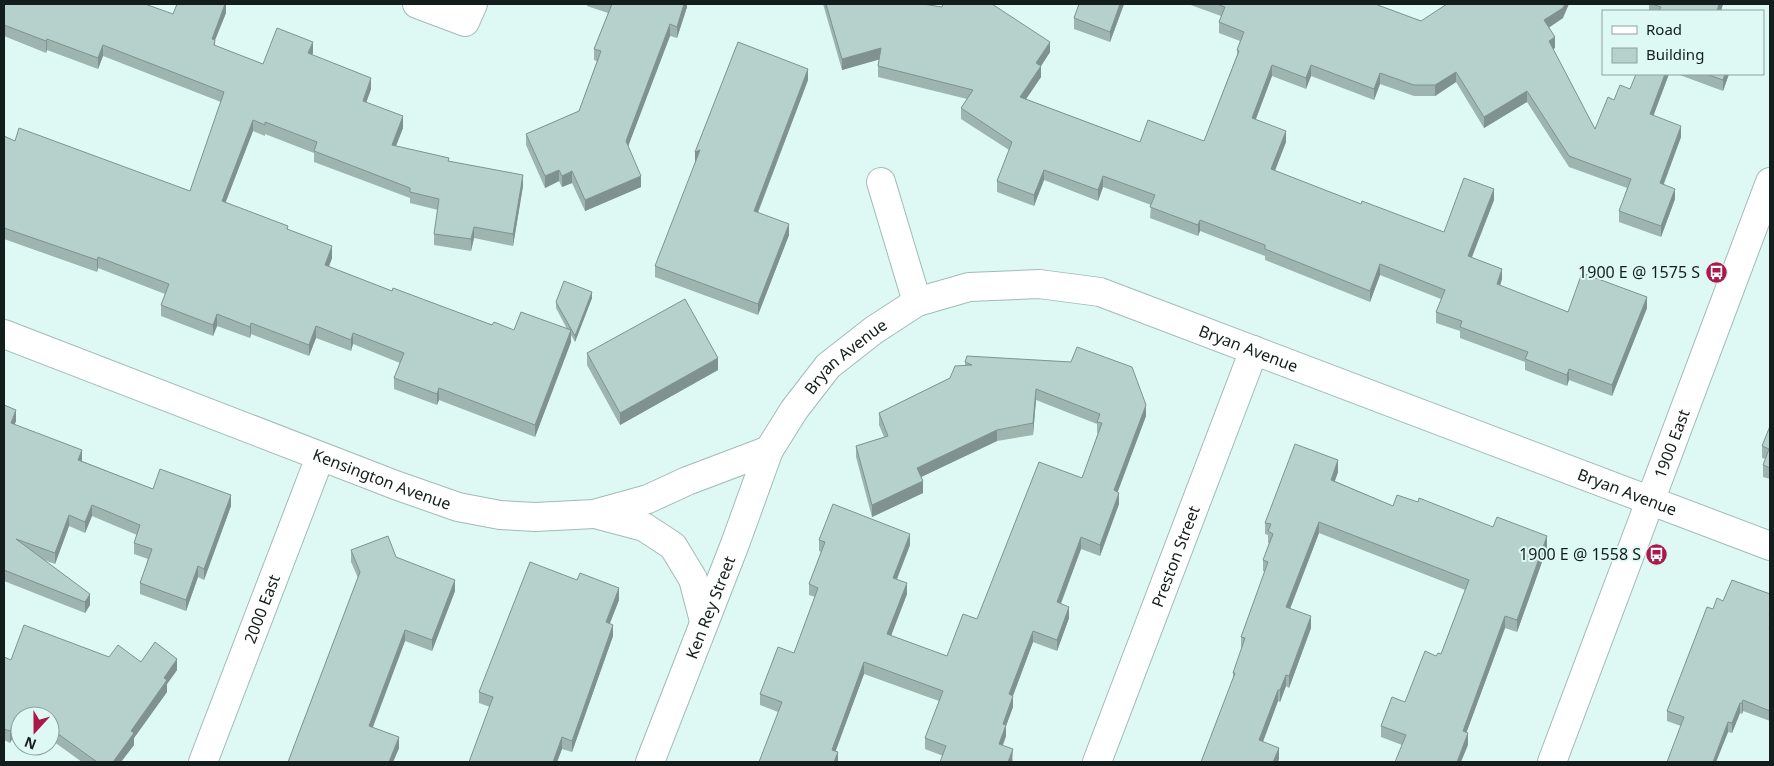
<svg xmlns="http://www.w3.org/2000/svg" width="1774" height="766" viewBox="0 0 1774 766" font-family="'Noto Sans',sans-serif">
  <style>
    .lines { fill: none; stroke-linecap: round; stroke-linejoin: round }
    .minor-casing { stroke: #a1bbb6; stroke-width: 30 }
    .minor { stroke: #fff; stroke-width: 28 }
    .wall { fill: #9db4af }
    .shaded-wall { fill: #7f928f }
    .building { fill: #b6d1cc; stroke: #7f928f }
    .labels { text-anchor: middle; stroke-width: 4; stroke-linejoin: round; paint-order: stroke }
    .poi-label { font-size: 16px; fill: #131d1b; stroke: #def9f4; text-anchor: end }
    .street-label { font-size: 16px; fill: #131d1b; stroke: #def9f4 }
  </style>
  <rect width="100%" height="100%" fill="#def9f4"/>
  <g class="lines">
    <defs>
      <g id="minor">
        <path d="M417,4L465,22L473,4"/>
        <path d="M881,182L917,302"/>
        <path id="s1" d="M4,334L398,486L458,507L500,515L535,517L594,514L648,499L687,481L769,450"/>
        <path d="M595,514L644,527L673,546L693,579L704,621"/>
        <path id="s2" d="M203,762L320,457"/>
        <path id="s3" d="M650,762L735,544L769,450L794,410L828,366L874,330L917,302L969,287L1039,284L1100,292L1770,546"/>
        <path id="s4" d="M1097,762L1254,350"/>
        <path id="s5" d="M1552,762L1770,182"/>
      </g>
    </defs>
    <use href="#minor" class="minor-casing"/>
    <use href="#minor" class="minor"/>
  </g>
  <path class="wall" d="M4,4L173,14L226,4V13L215,40V46L263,64L313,53L312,55L371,89L366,102L403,128L396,146L449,161L523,186L513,246L474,238L471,251L434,245V234L438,210L410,203V198L314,162V153L265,134V136L253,131L225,202L288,229L332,258L329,267L392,291L492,325L514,330L567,329L556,308V302L592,298L575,342L571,335V342L535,437L439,400L437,405L394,389V378L400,363L353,344L351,351L316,338L309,356L251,334L250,338L217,326L213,336L161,316V305L165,294L98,268L97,272L4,239V136L15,141L190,191L221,102L103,56L98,69L47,50L46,53L4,36Z
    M587,4H687V7L677,38L670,36L628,146L641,187L585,211L572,183L562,187L559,181L545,188L526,145V134L579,111L597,61L594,60V49L608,13L587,6Z
    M823,4H923L942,7L1050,52L1041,66V77L1026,99L1140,142L1204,141L1237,55V50L1240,41L1219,33V22L1221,16L1188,4H1375L1421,21L1563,18L1549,27L1555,48L1553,49L1595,129L1614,100L1630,89L1669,74L1653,115L1681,137L1664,184L1675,199L1661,237L1619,222V211L1627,188L1569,167L1527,102L1484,128L1456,82L1435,96H1414L1380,84L1374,100L1311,76L1306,89L1272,76L1256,119L1286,142L1275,171L1361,204L1444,232L1494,200L1472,257L1502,279L1500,286L1568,312L1647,308L1612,396L1569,380L1567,386L1525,370V362L1460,338V331L1436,323V312L1441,299L1380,275L1370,302L1265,260V256L1200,231L1198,236L1150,218L1151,205L1103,187L1098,201L1044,180L1034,206L997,192V181L1009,150L961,119V108L967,99L878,77V66L879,59L842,70Z
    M1124,4L1110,42L1074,29V18Z
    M1649,4H1723L1721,11H1649Z
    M1677,74H1729L1723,91Z
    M808,80L758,213L789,235L758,315L655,277V266Z
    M587,353L718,370L620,425L587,365Z
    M965,362L1146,416L1117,492L1119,504L1100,556L1081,549L1061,604L1069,618L1057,651L1033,642L1013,696V707L1006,726V736L1003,745L1013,760L1012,762H940L943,756L925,749V738L939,701L864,674L835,751L838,762L778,712L760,705V694L794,653L815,597L809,595V584L821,552L819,551V540L910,545L897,579L907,594L891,636L947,656L977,619L1082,478L1098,433H1097V424L1036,400L1033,435L997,441L921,477L923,493L872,517L856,457V446L884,437L879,425V413L950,378L965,365Z
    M4,405L16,421L14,425L82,461L153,489L231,506L204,580L198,577L186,611L140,594V583L148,559L134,554V543L137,535L92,516L85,533L69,526L55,564L44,560L90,605L85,613L4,581Z
    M1770,426V479L1763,477V465L1766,459L1762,458V446Z
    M1338,472L1335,481L1393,506L1547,548L1517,632L1505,628L1466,733L1468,745H1402L1381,737V726L1405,702L1436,656L1441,654L1465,590L1319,533L1290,609L1311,628L1289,688L1286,686L1280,702L1278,701L1263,742L1279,759L1201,762L1233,680V673L1242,648H1241V637L1265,572L1263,571V560L1269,543H1268V535L1265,534V523Z
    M351,550L396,557L455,591L432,651L405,641L373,727L399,748L393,762H288L358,578L351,562Z
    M1770,594V721L1743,711L1742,714L1740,713L1732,733L1728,732L1716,762H1667L1681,726L1667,721V711L1713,609L1723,601Z
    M619,600L610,623L613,636L572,752L562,749L557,762H469L490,707L479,703V692Z
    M4,657L11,660L109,657L141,662L177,670L167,684V692L134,738V745L121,762H82L50,739V716H20V742L12,739L10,743L4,740Z"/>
  <path class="shaded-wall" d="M225,4H226V13L215,40V51L212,39Z
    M684,4H687V7L677,38V27Z
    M1120,4H1124L1110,42V32Z
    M1565,4H1569L1563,18L1544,31V20Z
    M1719,4H1723L1721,11H1717Z
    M670,24V36L626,152V141Z
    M1555,37V48L1549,52V41Z
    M47,39V50L46,53V41Z
    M313,42V53L308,65V53Z
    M1050,42V52L1041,66V77L1020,108V97L1036,63Z
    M103,45V56L98,69V58Z
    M881,48V59L842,70V59Z
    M1272,65V76L1252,129V118Z
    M1311,65V76L1306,89V78Z
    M808,69V80L754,222V211Z
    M1456,72V82L1435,96V85Z
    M1380,73V84L1374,100V89Z
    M1665,74H1669L1650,125V114Z
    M1725,74H1729L1723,91V80Z
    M371,78V89L363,112V101Z
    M1527,91V102L1484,128V117Z
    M403,116V128L392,156V145Z
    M253,120V131L222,212V201Z
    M1681,126V137L1660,193V183Z
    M1286,131V142L1271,180V169Z
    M700,150L695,164V152Z
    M559,170V181L545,188V176Z
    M1044,170V180L1034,206V195Z
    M572,171V183L562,187V176Z
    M523,175V186L513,246V234Z
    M641,176V187L585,211V200Z
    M1103,176V187L1098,201V190Z
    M1494,189V200L1468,267V256Z
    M1675,189V199L1661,237V226Z
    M1200,220V231L1198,236V225Z
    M789,224V235L758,315V304Z
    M474,227V238L471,251V239Z
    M332,246V258L325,276V265Z
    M98,257V268L97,272V260Z
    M1380,264V275L1370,302V291Z
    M1502,269V279L1497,295V284Z
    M592,292V298L575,342V336Z
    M1647,297V308L1612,396V385Z
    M217,314V326L213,336V325Z
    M251,323V334L250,338V327Z
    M316,326V338L309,356V345Z
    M571,330V342L535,437V425Z
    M353,333V344L351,351V340Z
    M718,358V370L620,425V413Z
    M1569,369V380L1567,386V375Z
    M439,388V400L437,405V394Z
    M1036,389V400L1033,435V423Z
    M1146,405V416L1114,502V490Z
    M16,410V421L11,434V423Z
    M997,430V441L917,479V468Z
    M82,450V461L78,460Z
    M1338,460V472L1331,491V480Z
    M923,481V493L872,517V505Z
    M1119,493V504L1100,556V545Z
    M231,495V506L204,580V569Z
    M92,505V516L85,533V522Z
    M69,515V526L55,564V553Z
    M1319,522V533L1286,619V607Z
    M910,534V545L893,589V578Z
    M1547,536V548L1517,632V620Z
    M1081,537V549L1057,613V602Z
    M198,566V577L186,611V600Z
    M455,580V591L432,651V640Z
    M907,583V594L887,646V634Z
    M619,588V600L606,633V622Z
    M90,594V605L85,613V602Z
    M1069,607V618L1057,651V640Z
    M1311,616V628L1289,688V676Z
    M1505,616V628L1463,742V731Z
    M613,625V636L572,752V741Z
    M405,630V641L369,737V726Z
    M1033,631V642L1009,706V694Z
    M177,659V670L167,684V692L134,738V745L121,762H113L131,731L164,678Z
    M864,662V674L832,761V750Z
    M1286,675V686L1280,702V690Z
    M1278,690V701L1259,752V740Z
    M1013,696V707L1006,726V736L999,755V744L1003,724Z
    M1743,700V711L1742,714V703Z
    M1740,703V713L1732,733V723Z
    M1728,722V732L1716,762H1713Z
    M12,727V739L10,743V731Z
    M1468,733V745L1461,762H1457Z
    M399,737V748L393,762H389Z
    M562,737V749L557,762H553Z
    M1279,748V759L1278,762H1273Z
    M1013,749L1012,762H1008Z
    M838,752V762H834Z"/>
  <path class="building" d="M4,4H145L173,14L177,4H225L212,39L215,40L214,45L263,64L277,28L313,42L308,53L371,78L363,101L403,116L392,145L449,158L448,161L523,175L513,234L474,227L471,239L434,234L439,199L410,192V188L314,151L317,142L265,122V125L253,120L222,201L288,226L287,229L332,246L325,265L392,291L393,288L492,325L494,322L514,330L521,312L571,330L535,425L439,388L437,394L394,378L404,353L353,333L351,340L316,326L309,345L251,323L250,327L217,314L213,325L161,305L169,284L98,257L97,260L4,228V136L15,141L19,128L190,191L224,92L103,45L98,58L47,39L46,41L4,25Z
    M612,4H684L677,27L670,24L626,141L641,176L585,200L572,171L562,176L559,170L545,176L526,134L579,111L601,51L594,49Z
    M826,4H923L942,7L943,4H992L1050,42L1036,63L1041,66L1020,97L1140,142L1148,120L1204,141L1239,51L1237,50L1244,32L1219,22L1225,7L1217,4H1375L1421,21L1447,4H1565L1563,8L1544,20L1555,37L1549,41L1595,129L1608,97L1614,100L1620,85L1630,89L1636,74H1665L1650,114L1681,126L1660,183L1675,189L1661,226L1619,211L1631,179L1569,156L1527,91L1484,117L1456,72L1435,85H1414L1380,73L1374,89L1311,65L1306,78L1272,65L1252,118L1286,131L1271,169L1361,204L1362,201L1444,232L1464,178L1494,189L1468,256L1502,269L1497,284L1568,312L1582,273L1647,297L1612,385L1569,369L1567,375L1525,359L1528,352L1460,327L1462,321L1436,312L1445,290L1380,264L1370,291L1265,249V245L1200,220L1198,225L1150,207L1155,195L1103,176L1098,190L1044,170L1034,195L997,181L1012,142L961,108L973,90L878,66L881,48L842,59Z
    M1079,4H1120L1110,32L1074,18Z
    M1652,4H1719L1717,11H1659L1661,7Z
    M738,42L808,69L754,211L789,224L758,304L655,266L700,150L695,152Z
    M1706,74H1725L1723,80Z
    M564,281L592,292L575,336L556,302Z
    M685,299L718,358L620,413L587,353Z
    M1077,347L1132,367L1146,405L1114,490L1119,493L1100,545L1081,537L1057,602L1069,607L1057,640L1033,631L1009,694L1013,696L1003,724L1006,725L999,744L1013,749L1008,762H940L946,746L925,738L943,691L864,662L832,750L838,752L834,762H759L782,702L760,694L778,647L794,653L818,588L809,584L825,542L819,540L833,504L910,534L893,578L907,583L887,634L947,656L963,614L977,619L1039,462L1082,478L1102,423L1097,422L1100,414L1036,389L1033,423L997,430L917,468L923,481L872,505L856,446L888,436L879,413L950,378L955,366L972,365L965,362L967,356L1071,362Z
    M4,405L16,410L11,423L82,450L78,460L153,489L160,469L231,495L204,569L198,566L186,600L140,583L152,549L134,543L140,525L92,505L85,522L69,515L55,553L16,539L90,594L85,602L4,570Z
    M1770,426V468L1763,465L1769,449L1762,446Z
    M1295,444L1338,460L1331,480L1393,506L1397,495L1418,502L1419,498L1493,527L1497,517L1547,536L1517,620L1505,616L1463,731L1468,733L1457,762H1395L1406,735L1381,726L1392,697L1405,702L1425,651L1436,656L1438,653L1441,654L1469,580L1319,522L1286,607L1311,616L1289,676L1286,675L1280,690H1278L1259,740L1279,748L1273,762H1201L1235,673H1233L1245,638L1241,637L1268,562L1263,560L1273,534L1268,531L1271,524L1265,523Z
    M388,536L396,557L455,580L432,640L405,630L369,726L399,737L389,762H288L360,572L351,550Z
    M530,562L577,580L580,573L619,588L606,622L613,625L572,741L562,737L553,762H469L493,697L479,692Z
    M1732,580L1770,594V613L1769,615L1770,616V625L1769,628L1770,629V711L1743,700L1742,703H1740L1732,723L1728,722L1713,762H1667L1684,717L1667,711L1707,607L1713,609L1717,598L1723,601Z
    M24,625L109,657L118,645L141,662L155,642L177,659L164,678L167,680L131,731L134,733L113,762H97L50,728V716H20V730L12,727L10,731L4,729V657L11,660Z"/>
  <defs>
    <symbol id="bus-disc" viewBox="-11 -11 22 22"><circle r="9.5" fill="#ab184a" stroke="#def9f4"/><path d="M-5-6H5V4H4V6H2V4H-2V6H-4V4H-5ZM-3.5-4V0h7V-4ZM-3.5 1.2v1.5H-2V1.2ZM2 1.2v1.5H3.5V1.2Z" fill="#fff"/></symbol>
  </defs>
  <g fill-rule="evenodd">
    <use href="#bus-disc" x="1704" y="260" width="25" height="25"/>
    <use href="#bus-disc" x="1644" y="542" width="25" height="25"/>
  </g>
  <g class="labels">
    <g class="poi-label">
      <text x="1700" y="278">1900 E @ 1575 S</text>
      <text x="1641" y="560">1900 E @ 1558 S</text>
    </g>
    <g class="street-label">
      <text dy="6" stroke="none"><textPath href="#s3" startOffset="891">Bryan Avenue</textPath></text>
      <text dy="6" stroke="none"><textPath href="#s3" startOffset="456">Bryan Avenue</textPath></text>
      <text dy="6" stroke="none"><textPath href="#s5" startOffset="340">1900 East</textPath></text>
      <text dy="6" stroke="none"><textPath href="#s1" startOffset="405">Kensington Avenue</textPath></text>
      <text dy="6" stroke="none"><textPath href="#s3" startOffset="1296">Bryan Avenue</textPath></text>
      <text dy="6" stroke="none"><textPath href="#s4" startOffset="220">Preston Street</textPath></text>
      <text dy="6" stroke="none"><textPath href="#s3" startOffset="166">Ken Rey Street</textPath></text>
      <text dy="6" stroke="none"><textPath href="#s2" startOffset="164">2000 East</textPath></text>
    </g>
  </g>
  <rect width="1774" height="766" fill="none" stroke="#131d1b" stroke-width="10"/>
  <rect x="1602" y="10" width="162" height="65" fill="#def9f4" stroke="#8da19d"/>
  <rect x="1612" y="26" width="25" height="8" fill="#ffffff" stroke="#8da19d"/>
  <text x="1646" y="35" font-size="15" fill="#131d1b">Road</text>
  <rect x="1612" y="48" width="25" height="15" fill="#b6d1cc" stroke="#8da19d"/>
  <text x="1646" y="60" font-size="15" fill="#131d1b">Building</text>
  <g transform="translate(35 731) rotate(201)"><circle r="24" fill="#def9f4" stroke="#8da19d"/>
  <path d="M0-4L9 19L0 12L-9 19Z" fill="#ab184a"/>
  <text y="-8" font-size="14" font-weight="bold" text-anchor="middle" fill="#131d1b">N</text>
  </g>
</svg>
